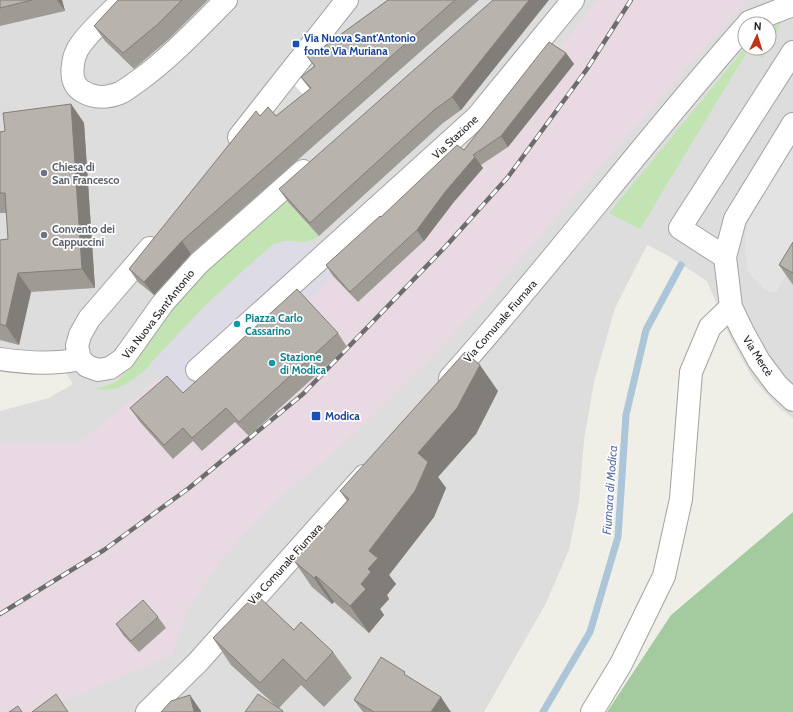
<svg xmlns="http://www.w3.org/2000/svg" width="793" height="712" viewBox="0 0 793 712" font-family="Cabin,sans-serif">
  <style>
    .residential { fill: #ddd; fill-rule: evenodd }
    .industrial { fill: #e8d9e2 }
    .grass { fill: #c1e4b2 }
    .forest { fill: #a4caa0 }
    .parking { fill: #e3e3e3 }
    .plaza { fill: #dddbe5 }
    .pier { fill: #fff }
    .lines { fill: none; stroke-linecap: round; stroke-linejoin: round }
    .stream { stroke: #acc5d8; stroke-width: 7 }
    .minor-casing { stroke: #a3a3a3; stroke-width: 24 }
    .minor { stroke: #fff; stroke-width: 22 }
    .rail-casing { stroke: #6d6d6d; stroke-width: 4.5 }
    .rail { stroke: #fff; stroke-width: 3; stroke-dasharray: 9; stroke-linecap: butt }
    .wall { fill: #9e9b95 }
    .shaded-wall { fill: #817e79 }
    .building { fill: #b8b4ad; stroke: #817e79 }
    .transit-dot { fill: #1a4fb4; stroke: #fff; stroke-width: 1.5 }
    .worship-dot { fill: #6b7280; stroke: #fff; stroke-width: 1.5 }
    .culture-dot { fill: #0f9aa8; stroke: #fff; stroke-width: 1.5 }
    .labels { text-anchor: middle; stroke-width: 3.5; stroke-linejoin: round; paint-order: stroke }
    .transit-label { font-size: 11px; font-weight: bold; fill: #164399; stroke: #fff; text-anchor: start }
    .street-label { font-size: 11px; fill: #1f1f1f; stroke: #fff }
    .worship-label { font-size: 11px; font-weight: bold; fill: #5b616d; stroke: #fff; text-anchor: start }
    .culture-label { font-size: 11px; font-weight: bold; fill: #0d838f; stroke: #fff; text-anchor: start }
    .water-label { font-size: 12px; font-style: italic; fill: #556da6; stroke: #fff }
  </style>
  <rect width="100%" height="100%" fill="#efeee7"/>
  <path class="residential" d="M0,0H793V418L778,407L753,379L730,337L707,281L667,255L647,245L615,308L594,382L584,440L579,501L569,550L546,603L484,712H0V411L49,398L73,384L65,372L0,369ZM745,24H769V48H745Z"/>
  <path class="industrial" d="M597,0H747L577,193L492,292L440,349L353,435L273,504L221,560L185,614L174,655L62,701L44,712H0V444L78,443L159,378L170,395L307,303L333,276L410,208L556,53Z"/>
  <path class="grass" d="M772,16L781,22L769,47V24Z
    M745,48H768L763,58L748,50L640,229L609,213Z
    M286,201L319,236C304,245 303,241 287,241C283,241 278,243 274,244C249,266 224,287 201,310C178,334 149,375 118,388C111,390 102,390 94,389L106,386L117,381L129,369L149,342L168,314L199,276Z"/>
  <path class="forest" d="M793,512V712H607L671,615Z"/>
  <path class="parking" d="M793,147V264L776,292H769L759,285L748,272L745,251L746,234L748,224L753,213Z"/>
  <path class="plaza" d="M286,241L300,243L309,242L333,276L307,303L209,393L170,395L150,364L201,310L256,259L274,244Z"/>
  <path class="pier" d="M298,75L320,101L313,106L292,82Z"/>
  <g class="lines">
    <path class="stream" d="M543,712L590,632L618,537L626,415L646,330L681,265"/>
    <defs>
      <path id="minor" d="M123,0C109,14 92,29 81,44C72,56 67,82 82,91C95,99 107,98 120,93C126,90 132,85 138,81C170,58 198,28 226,0
        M749,22L793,5
        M793,52L680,228L725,257L731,307L743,332L759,361L777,385L793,400
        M239,137L347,0
        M150,248L89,319L80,335L77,346L80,359L87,366L98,370L110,368L123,359L163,303L199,263L303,171
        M725,257L735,219L793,124
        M0,359C27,363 53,365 80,359
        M197,370L477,117L573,0
        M450,378C552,264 644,141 745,27
        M147,712L198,662L364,476
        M592,712L621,664L664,576L681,499L691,372L710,327L731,307"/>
    </defs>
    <use href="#minor" class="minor-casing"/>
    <use href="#minor" class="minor"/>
    <defs>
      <path id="rail" d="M0,614L104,550L189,488L303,394L446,246L508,177L587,69L631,0"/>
    </defs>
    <use href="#rail" class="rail-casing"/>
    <use href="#rail" class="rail"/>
  </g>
  <path class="wall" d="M0,0H62L65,11L0,26Z
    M118,0H208L169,39L134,69L105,41L94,26Z
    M388,0H479L191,254L154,295L138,282L129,269L260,116H276L310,89L301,77L314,66L305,54L318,51Z
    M537,14L461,110L443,123L319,236L288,202L279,189Z
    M566,53L574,64L508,147L481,165L483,168L453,203L424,241L358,302L333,276L326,265L381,217L464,150Z
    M71,104L84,123L95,288L31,292L19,345L0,340V240L8,239L7,213H0V132L5,131Z
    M793,242V285L779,265Z
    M338,333L347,347L249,436L235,422L202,451L193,441L173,459L140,422L130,408L183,393Z
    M498,391L476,434L438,477L446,488L434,517L389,575L396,584L387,595L389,599L380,609L384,615L369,633L334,602L332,604L312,587L294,561L347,501L340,491Z
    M158,617L166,628L139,652L123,635L116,624Z
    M294,630L333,652L352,678L324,707L301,685L279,708L284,712H245L276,706L231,665L213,638Z
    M407,676L451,712H363L354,700Z"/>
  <path class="shaded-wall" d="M57,0H62L65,11Z
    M529,0H549L461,110L452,97Z
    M566,53L574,64L508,147L501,136Z
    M71,104L84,123L95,288L82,269Z
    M475,157L483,168L453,203L424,241L417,230L445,192Z
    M182,241L191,254L154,295L144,282Z
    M18,273L31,292L19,345L6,326Z
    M480,365L498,391L476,434L438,477L446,488L434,517L389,575L396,584L387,595L389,599L380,609L384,615L369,633L350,606L368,569L369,551L418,453Z
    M316,576L334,602L332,604L314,578Z
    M190,695L201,711V712H194Z
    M441,697L451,712H431Z"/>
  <path class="building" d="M0,0H32L0,8Z
    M118,0H182L158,24L123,53L94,26Z
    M388,0H455L182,241L144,282L129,269L256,111L260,116L268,107L276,116L311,88L301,77L315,66L305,54L318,51Z
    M493,0H529L452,97L434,110L310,223L279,189Z
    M549,42L566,53L501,136L473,155L475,157L445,192L417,230L350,292L326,265L380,216L381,217L457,145L464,150Z
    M71,104L82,269L18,273L6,326L0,324V240L8,239L5,193H0V132L5,131L3,113Z
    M793,242V273L779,265Z
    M297,289L338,333L239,422L226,408L192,438L183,428L164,445L130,408L167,376L183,393Z
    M465,352L480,365L457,408L418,453L428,462L415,491L369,551L378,558L368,569L371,572L361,584L366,589L350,606L316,576L314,578L294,561L349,499L340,491Z
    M256,594L294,630L301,622L333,652L306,681L283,659L260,683L213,638Z
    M143,600L158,617L131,641L116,624Z
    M381,657L405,672L404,674L441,697L431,712H374L354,700Z
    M56,694L68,712H32Z
    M258,694L283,711L282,712H245Z
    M190,695L194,712H161L171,701Z
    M18,706L22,712H9Z"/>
  <g class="transit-dot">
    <rect x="292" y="40" width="8" height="8" rx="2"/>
    <rect x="311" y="411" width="10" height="10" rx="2"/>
  </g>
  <g class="worship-dot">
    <circle cx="44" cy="173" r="4"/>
    <circle cx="44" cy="235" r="4"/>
  </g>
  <g class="culture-dot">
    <circle cx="237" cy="324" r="4"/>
    <circle cx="272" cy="363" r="4"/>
  </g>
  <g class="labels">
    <g class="transit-label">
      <text x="304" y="42">Via Nuova Sant'Antonio<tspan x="304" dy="13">fonte Via Muriana</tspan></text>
      <text x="325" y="420">Modica</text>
    </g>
    <g class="street-label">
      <text transform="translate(455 137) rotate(-43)" y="4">Via Stazione</text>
      <text transform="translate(158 314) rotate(-52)" y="4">Via Nuova Sant'Antonio</text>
      <text transform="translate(500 321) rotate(-49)" y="4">Via Comunale Fiumara</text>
      <text transform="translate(758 356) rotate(57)" y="4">Via Mercè</text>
      <text transform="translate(285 564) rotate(-48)" y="4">Via Comunale Fiumara</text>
    </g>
    <g class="worship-label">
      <text x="52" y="171">Chiesa di<tspan x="52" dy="13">San Francesco</tspan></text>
      <text x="52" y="233">Convento dei<tspan x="52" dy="13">Cappuccini</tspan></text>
    </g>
    <g class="culture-label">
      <text x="245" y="322">Piazza Carlo<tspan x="245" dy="13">Cassarino</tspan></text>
      <text x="280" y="361">Stazione<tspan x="280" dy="13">di Modica</tspan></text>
    </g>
    <g class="water-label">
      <text transform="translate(610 490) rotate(-86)" y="4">Fiumara di Modica</text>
    </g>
  </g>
  <g transform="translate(757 36) rotate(4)"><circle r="19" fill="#ffffff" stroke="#a5a5a5"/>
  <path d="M0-3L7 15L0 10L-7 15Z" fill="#bb3514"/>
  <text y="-6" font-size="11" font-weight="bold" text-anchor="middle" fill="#1f1f1f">N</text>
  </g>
</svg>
